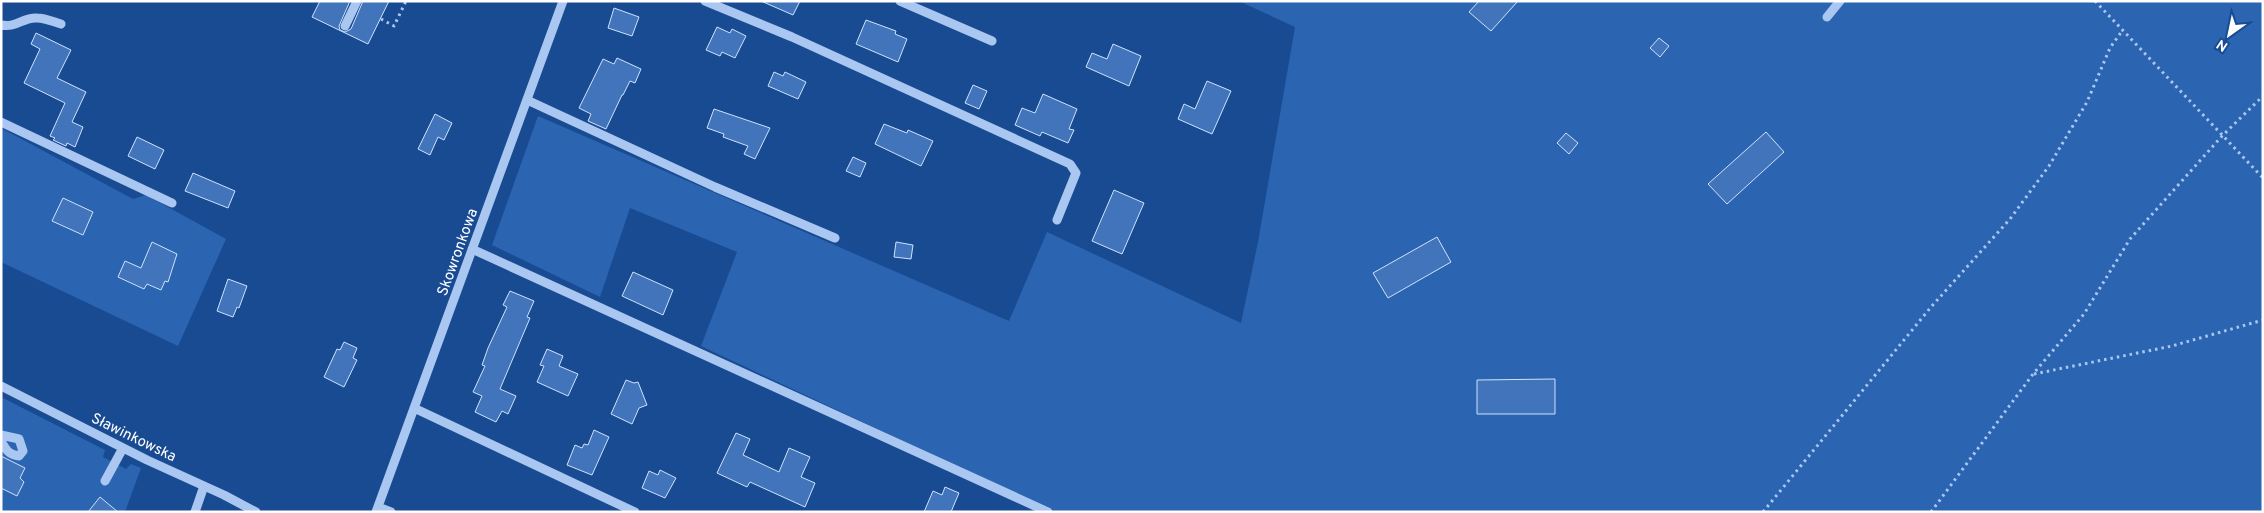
<svg xmlns="http://www.w3.org/2000/svg" width="2264" height="513" viewBox="0 0 2264 513" font-family="Overpass,sans-serif">
  <style>
    .green { fill: #2b64b1 }
    .building { fill: #4174ba; stroke: #cfe2fb }
    .lines { fill: none; stroke-linecap: round; stroke-linejoin: round }
    .path { stroke: #a9c7f0; stroke-width: 3; stroke-dasharray: 2.5 4; stroke-linecap: butt }
    .minor { stroke: #a9c7f0; stroke-width: 9 }
    .labels { text-anchor: middle; stroke-width: 5; stroke-linejoin: round; paint-order: stroke }
    .street-label { font-size: 15px; fill: #fff; stroke: #194b93 }
  </style>
  <rect width="100%" height="100%" fill="#194b93"/>
  <path class="green" d="M1239,1H2263V512H1054L701,346L737,252L630,208L600,297L492,245L538,116L1009,321L1047,232L1241,323L1258,242L1295,27Z
    M1,128L133,199L146,195L226,239L178,346L1,262Z
    M1,397L105,450L103,457L126,469L131,464L141,468L125,512H1Z"/>
  <path class="building" d="M320,1H350L339,26L340,30L345,32L351,29L363,1H389L368,44L312,17Z
    M761,1H800L793,15Z
    M1479,1H1518L1491,31L1469,12Z
    M614,8L639,17L632,36L608,28Z
    M866,20L896,31L895,34L907,39L898,62L856,44Z
    M717,27L730,33L732,29L746,36L735,58L722,52L720,56L706,50Z
    M36,33L71,50L57,78L86,92L72,122L83,127L75,147L67,143L66,146L53,140L55,138L50,136L65,103L24,83L40,49L31,44Z
    M1659,38L1669,46L1660,57L1650,48Z
    M1113,44L1141,56L1129,86L1086,67L1092,53L1107,59Z
    M617,58L641,69L635,83L630,81L623,95H622L606,129L588,121L591,114L579,108L603,59L614,64Z
    M774,72L783,76L785,72L806,82L798,99L768,86Z
    M1207,81L1231,91L1212,134L1178,119L1184,104L1195,109Z
    M973,85L987,91L979,109L965,103Z
    M1043,94L1077,109L1069,129L1074,130L1068,143L1042,132L1040,136L1015,125L1022,108L1035,113Z
    M714,109L770,128L755,159L744,154L748,146L723,137L724,134L707,128Z
    M435,114L452,123L444,140L438,137L430,155L418,149Z
    M884,124L907,133L908,130L933,141L921,166L875,144Z
    M1766,132L1784,152L1727,204L1708,184Z
    M1566,133L1578,143L1569,154L1557,143Z
    M137,137L164,150L155,169L128,156Z
    M853,157L866,163L860,177L846,171Z
    M193,173L235,191L228,208L185,191Z
    M1114,190L1144,203L1122,254L1092,241Z
    M63,198L93,212L83,235L52,221Z
    M1437,237L1451,262L1388,298L1373,273Z
    M152,242L177,254L169,279L168,282L165,281L161,290L147,284L144,289L118,277L125,261L141,268Z
    M896,242L913,245L911,259L894,257Z
    M633,272L673,290L663,315L622,296Z
    M228,279L247,286L239,308L237,307L233,317L217,311Z
    M510,291L534,301L527,317L530,318L500,389L516,396L508,414L502,411L496,422L475,412L482,396L473,392L485,366L482,365L488,348L507,307L503,305Z
    M344,342L357,348L353,358L357,360L344,387L324,377L337,349L340,350Z
    M547,349L563,356L559,366L578,374L568,396L537,382L544,366L540,365Z
    M1555,379V414H1477V380Z
    M626,380L634,383L638,382L647,405L639,408L632,424L611,414Z
    M594,430L609,437L592,475L567,465L575,445L582,448L584,444L588,445Z
    M736,433L750,439L743,455L779,472L789,448L810,457L801,477L815,483L805,507L750,482L747,487L717,473Z
    M1,456L25,468L20,478L24,482L17,496L1,488Z
    M660,470L676,478L665,498L642,488L649,471L658,475Z
    M945,487L959,493L951,512H924L933,491L942,495Z
    M100,497L118,512H88Z"/>
  <g class="lines">
    <path class="path" d="M2095,1L2263,178
      M381,19L394,26L406,1
      M2034,374L2172,346L2263,320
      M1763,512L1931,307L2010,219L2049,166L2087,102L2110,48L2122,31
      M1931,512L2033,374L2084,314L2130,239L2222,136L2263,96"/>
    <path class="minor" d="M705,1L792,37L1070,164L1076,173L1057,220
      M900,1L992,41
      M1827,17L1840,1
      M1,25C17,28 23,17 37,18C45,18 54,22 61,24
      M345,26L357,1
      M527,100L715,187L835,238
      M1,122L172,203
      M472,249L1048,512
      M1,386L147,460L224,495L256,512
      M414,408L635,512
      M1,435L19,439L23,451L19,456C9,455 6,450 1,441
      M105,481L123,448
      M378,507L391,512
      M195,512L204,486
      M376,512L563,1"/>
  </g>
  <g class="labels">
    <g class="street-label">
      <text transform="translate(457 252) rotate(-70)" y="5">Skowronkowa</text>
      <text transform="translate(134 437) rotate(26)" y="5">Sławinkowska</text>
    </g>
  </g>
  <rect width="2264" height="513" fill="none" stroke="#ffffff" stroke-width="5"/>
  <g transform="translate(2229 35) rotate(213)" stroke="#194b93" stroke-width="4" paint-order="stroke">
  <path d="M0-4L9 19L0 12L-9 19Z" fill="#ffffff"/>
  <text y="-8" font-size="14" font-weight="bold" text-anchor="middle" fill="#ffffff">N</text>
  </g>
</svg>
